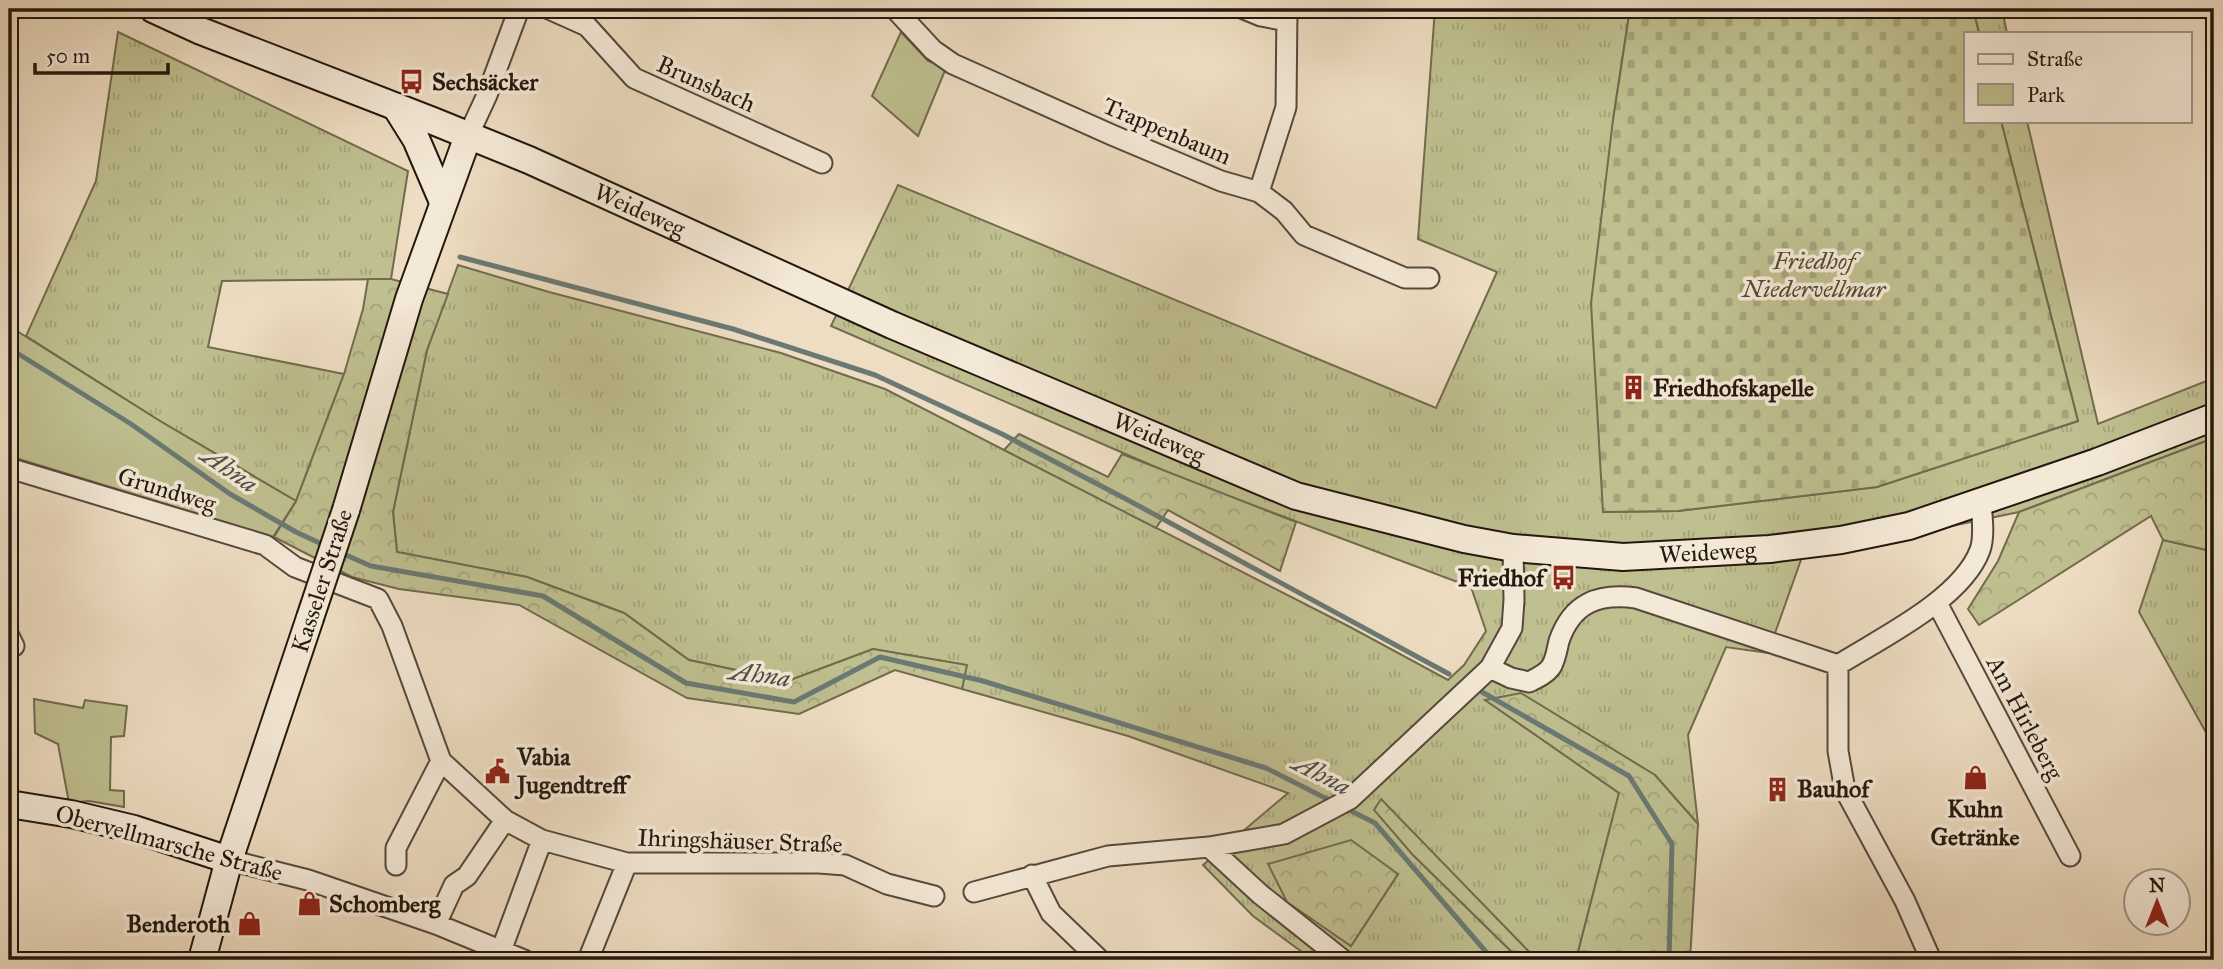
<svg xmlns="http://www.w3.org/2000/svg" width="2223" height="969" viewBox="0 0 2223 969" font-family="'IM FELL Great Primer',serif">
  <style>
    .grass { fill: url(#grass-tufts); stroke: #716b4f; stroke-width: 2; fill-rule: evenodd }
    .forest { fill: url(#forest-crowns); stroke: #716b4f; stroke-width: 2 }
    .cemetery { fill: url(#cemetery-stones); stroke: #716b4f; stroke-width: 2 }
    .park { fill: #bfbf8f; stroke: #716b4f; stroke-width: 2 }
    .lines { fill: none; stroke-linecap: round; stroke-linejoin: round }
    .stream { stroke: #6a7974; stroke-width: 5 }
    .street-casing { stroke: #56483c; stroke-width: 23 }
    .secondary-casing { stroke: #23170f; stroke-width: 30 }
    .street { stroke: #f4e9d7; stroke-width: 19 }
    .secondary { stroke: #f4e9d7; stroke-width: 26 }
    .secondary-bridge-casing { stroke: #23170f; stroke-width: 30; stroke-linecap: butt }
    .secondary-bridge { stroke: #f4e9d7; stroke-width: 26 }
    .labels { text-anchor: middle; stroke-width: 7; stroke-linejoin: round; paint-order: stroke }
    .poi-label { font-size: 24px; font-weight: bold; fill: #23170f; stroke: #f4e9d7; text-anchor: start }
    .street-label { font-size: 24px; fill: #23170f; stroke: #f4e9d7 }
    .park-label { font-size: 24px; font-style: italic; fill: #524935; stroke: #f4e9d7 }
    .water-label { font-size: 26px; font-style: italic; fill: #4d504a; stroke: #f4e9d7 }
  </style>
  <defs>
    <pattern id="grass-tufts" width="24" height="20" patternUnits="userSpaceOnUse" patternTransform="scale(1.75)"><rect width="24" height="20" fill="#bfbf8f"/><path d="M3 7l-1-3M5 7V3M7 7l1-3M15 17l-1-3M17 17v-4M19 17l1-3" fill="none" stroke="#a4a37a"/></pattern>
    <pattern id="forest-crowns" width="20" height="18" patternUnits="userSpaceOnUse" patternTransform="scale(1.75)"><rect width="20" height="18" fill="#bfbf8f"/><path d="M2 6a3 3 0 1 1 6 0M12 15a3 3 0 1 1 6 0" fill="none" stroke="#a4a37a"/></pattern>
    <pattern id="cemetery-stones" width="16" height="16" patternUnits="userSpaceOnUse" patternTransform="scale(1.75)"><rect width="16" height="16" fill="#bfbf8f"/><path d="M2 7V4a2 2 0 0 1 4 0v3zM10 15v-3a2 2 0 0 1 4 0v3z" fill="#a4a37a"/></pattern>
  </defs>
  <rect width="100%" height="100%" fill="#eeddc2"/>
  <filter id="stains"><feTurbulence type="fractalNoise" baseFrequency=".00286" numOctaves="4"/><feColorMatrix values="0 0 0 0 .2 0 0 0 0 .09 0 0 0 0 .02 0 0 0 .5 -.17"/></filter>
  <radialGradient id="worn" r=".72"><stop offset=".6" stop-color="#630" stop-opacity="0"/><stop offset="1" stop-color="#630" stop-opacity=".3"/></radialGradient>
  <path class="grass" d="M1435,9H1630L1613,120L1604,512L1678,511L1877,487L2078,421L2001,121H2027L2098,424L2214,378V438L2019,512L1802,557L1768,653L1726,647L1688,735L1698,824L1655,775L1486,700L1619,793L1576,960H1537L1381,800L1412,854L1520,960H1313L1253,916L1203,865L1288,793L1128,736L962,689L966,665L873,649L788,681L689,660L624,613L527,577L397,552L393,512L427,350L458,265L549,292L781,353L885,389L1350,627L1448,680L1464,665L1486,631L1471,587L1183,479L831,326L898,185L1436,408L1497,272L1418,239ZM1269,864L1398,874L1351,946L1279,885Z
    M1973,9H2002L2007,33H1979Z
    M118,32L408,171L391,279L222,281L208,347L344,374L296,501L160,421L26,336L96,181Z
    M2163,540L2210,551L2214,548V747L2139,612Z"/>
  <path class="forest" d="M368,279H391L448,294L427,350L393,512L397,552L527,577L624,613L689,660L788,681L873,649L967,665L962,689L895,670L799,714L687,698L519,605L399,589L352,577L274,537L296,501L344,374L363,309Z
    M1019,434L1108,477L1122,454L1296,522L1280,571L1168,510L1156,528L1004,450Z
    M2214,438V548L2211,551L2163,540L2151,516L1979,625L1968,609L1998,561L2019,512Z
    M1521,693L1655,775L1698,824L1690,960H1576L1619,793L1485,700Z
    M1381,799L1537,960H1520L1412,854L1374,810Z
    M1351,840L1398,874L1351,946L1287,902L1268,864Z"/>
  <path class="cemetery" d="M1630,9H1973L1979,33H1966V121H2001L2078,421L1877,487L1678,511L1603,512L1591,303L1613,120Z"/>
  <path class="park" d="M901,32L928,61L946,68L918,136L872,96Z
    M9,326L160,421L296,501L273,537L9,456Z
    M34,699L83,708L85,700L127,706L124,736L111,737L110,790L124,791V807L89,801L69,803L58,744L35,733Z"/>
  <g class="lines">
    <path class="stream" d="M460,257L733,329L875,375L1002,434L1126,499L1449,674
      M9,348L131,424L230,494L296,532L326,546
      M339,552L371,566L543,596L686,683L794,702L880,657L983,681L1266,768L1333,802
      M1482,692L1629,776L1672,844L1669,960
      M1345,808L1375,823L1493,960"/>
    <defs>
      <path id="street" d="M549,9L587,26L634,78L822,163
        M895,9L933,50L953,64L1112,135L1221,181L1259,192L1284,211L1304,235L1405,278H1429
        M1244,9L1261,16L1287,21
        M468,136L487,95L519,9
        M1259,192L1286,107L1287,9
        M9,468L265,545L295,567L378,599L392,626L441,761L505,820L542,840L627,863H819L845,865L887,884L934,896
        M1937,603L2070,856
        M9,636L14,646
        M1838,665V751L1845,790L1905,901L1931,960
        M1490,668L1511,678L1529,682C1537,678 1546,674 1551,667C1556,659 1557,649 1559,641C1572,603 1598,593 1636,598L1838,665C1881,638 1962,599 1980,550C1985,536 1982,517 1981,502
        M1209,847L1260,894L1343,960
        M229,860L308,880L436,924L524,960
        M396,865V848L441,761
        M1032,875L1051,913L1100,960
        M974,892L1108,856L1209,847L1284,834L1350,799L1490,668L1512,628L1514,600L1513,548
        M436,924L454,885L467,876L505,820
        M501,951L542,840
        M588,960L627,863"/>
      <g id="secondary">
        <path id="s1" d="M153,9L201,31L433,121L529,160L892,325L1296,496L1464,539L1513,548L1623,557L1770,549L1841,540L1909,526L2097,462L2214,417"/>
        <path d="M396,107L416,139L443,202"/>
        <path d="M346,510L409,299L468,136"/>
        <path d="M9,804L71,814L134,829L229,860"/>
        <path d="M202,960L229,860L310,618"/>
      </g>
    </defs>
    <use href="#street" class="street-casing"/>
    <use href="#secondary" class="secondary-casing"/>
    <use href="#street" class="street"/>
    <use href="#secondary" class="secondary"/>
    <defs>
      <path id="secondary-bridge" d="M310,618L346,510"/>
    </defs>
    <use href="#secondary-bridge" class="secondary-bridge-casing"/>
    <use href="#secondary-bridge" class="secondary-bridge"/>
  </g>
  <defs>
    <symbol id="bus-bare" viewBox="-9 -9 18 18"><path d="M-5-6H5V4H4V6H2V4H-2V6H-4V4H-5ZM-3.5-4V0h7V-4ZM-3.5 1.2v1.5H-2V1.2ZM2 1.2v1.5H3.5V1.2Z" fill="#8f2418" stroke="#f4e9d7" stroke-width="2.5" paint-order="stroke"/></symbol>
    <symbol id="building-bare" viewBox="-9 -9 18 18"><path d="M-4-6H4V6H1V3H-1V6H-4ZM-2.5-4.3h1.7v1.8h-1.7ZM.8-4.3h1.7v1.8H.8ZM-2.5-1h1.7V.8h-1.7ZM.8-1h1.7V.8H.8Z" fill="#8f2418" stroke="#f4e9d7" stroke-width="2.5" paint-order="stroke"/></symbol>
    <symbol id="civic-bare" viewBox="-9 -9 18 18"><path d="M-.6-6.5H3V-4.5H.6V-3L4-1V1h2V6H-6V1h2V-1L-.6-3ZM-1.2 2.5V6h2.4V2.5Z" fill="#8f2418" stroke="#f4e9d7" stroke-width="2.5" paint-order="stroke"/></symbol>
    <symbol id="shop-bare" viewBox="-9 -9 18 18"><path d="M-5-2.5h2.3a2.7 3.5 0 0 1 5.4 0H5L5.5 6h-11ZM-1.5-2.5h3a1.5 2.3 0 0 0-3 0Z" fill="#8f2418" stroke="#f4e9d7" stroke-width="2.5" paint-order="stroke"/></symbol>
  </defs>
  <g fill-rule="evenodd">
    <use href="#bus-bare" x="394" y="64" width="35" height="35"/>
    <use href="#building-bare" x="1616" y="370" width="35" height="35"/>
    <use href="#bus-bare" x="1546" y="560" width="35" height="35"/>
    <use href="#civic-bare" x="480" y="754" width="35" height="35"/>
    <use href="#shop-bare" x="1958" y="760" width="35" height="35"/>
    <use href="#building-bare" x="1760" y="772" width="35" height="35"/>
    <use href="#shop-bare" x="292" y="886" width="35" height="35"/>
    <use href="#shop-bare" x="232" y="906" width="35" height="35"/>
  </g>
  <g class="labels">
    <g class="poi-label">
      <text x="432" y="90">Sechsäcker</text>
      <text x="1653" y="396">Friedhofskapelle</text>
      <text x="1544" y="586" text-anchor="end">Friedhof</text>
      <text x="517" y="765">Vabia<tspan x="517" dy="28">Jugendtreff</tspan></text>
      <text x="1797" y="797">Bauhof</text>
      <text x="1975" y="817" text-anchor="middle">Kuhn<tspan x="1975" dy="28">Getränke</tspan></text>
      <text x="329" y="912">Schomberg</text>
      <text x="230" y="932" text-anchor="end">Benderoth</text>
    </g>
    <g class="street-label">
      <text transform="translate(706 84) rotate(24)" y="8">Brunsbach</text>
      <text transform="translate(1167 131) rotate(23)" y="8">Trappenbaum</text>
      <text dy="8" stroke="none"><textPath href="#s1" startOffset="527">Weideweg</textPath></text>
      <text dy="8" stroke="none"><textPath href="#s1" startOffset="1094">Weideweg</textPath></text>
      <text transform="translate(167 490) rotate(17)" y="8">Grundweg</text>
      <text dy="8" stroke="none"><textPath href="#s1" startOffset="1661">Weideweg</textPath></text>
      <text transform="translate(322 581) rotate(-72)" y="8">Kasseler Straße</text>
      <text transform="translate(2025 718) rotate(62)" y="8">Am Hirleberg</text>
      <text transform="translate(740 841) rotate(2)" y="8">Ihringshäuser Straße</text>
      <text transform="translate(169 843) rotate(15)" y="8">Obervellmarsche Straße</text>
    </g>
    <g class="park-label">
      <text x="1814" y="269">Friedhof<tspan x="1814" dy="28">Niedervellmar</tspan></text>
    </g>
    <g class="water-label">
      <text transform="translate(230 469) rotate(34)" y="9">Ahna</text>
      <text transform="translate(760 674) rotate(7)" y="9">Ahna</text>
      <text transform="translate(1322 774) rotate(27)" y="9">Ahna</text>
    </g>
  </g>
  <rect width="2223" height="969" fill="none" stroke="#eeddc2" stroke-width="35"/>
  <rect x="10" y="10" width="2202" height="948" fill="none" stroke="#23170f" stroke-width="3.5"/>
  <rect x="18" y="18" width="2188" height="934" fill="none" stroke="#23170f" stroke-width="2"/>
  <rect x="1964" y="32" width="228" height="91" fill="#f4e9d7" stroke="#a09587" stroke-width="2"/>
  <rect x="1978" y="54" width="35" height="10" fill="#f4e9d7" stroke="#a09587" stroke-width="2"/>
  <text x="2027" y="66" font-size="21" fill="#23170f">Straße</text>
  <rect x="1978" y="84" width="35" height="21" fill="#bfbf8f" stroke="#a09587" stroke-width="2"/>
  <text x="2027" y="102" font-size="21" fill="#23170f">Park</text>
  <g transform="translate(2157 902)"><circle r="33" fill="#f4e9d7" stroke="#a09587" stroke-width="2"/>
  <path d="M0-5L12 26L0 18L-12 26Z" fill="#8f2418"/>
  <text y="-10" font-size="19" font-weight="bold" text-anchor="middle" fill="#23170f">N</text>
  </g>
  <path d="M35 63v10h133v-10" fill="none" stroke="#23170f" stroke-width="3.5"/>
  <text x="46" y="63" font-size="21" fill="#23170f" stroke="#f4e9d7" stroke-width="5" paint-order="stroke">50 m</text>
  <rect width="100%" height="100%" filter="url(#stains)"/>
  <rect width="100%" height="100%" fill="url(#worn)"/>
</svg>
